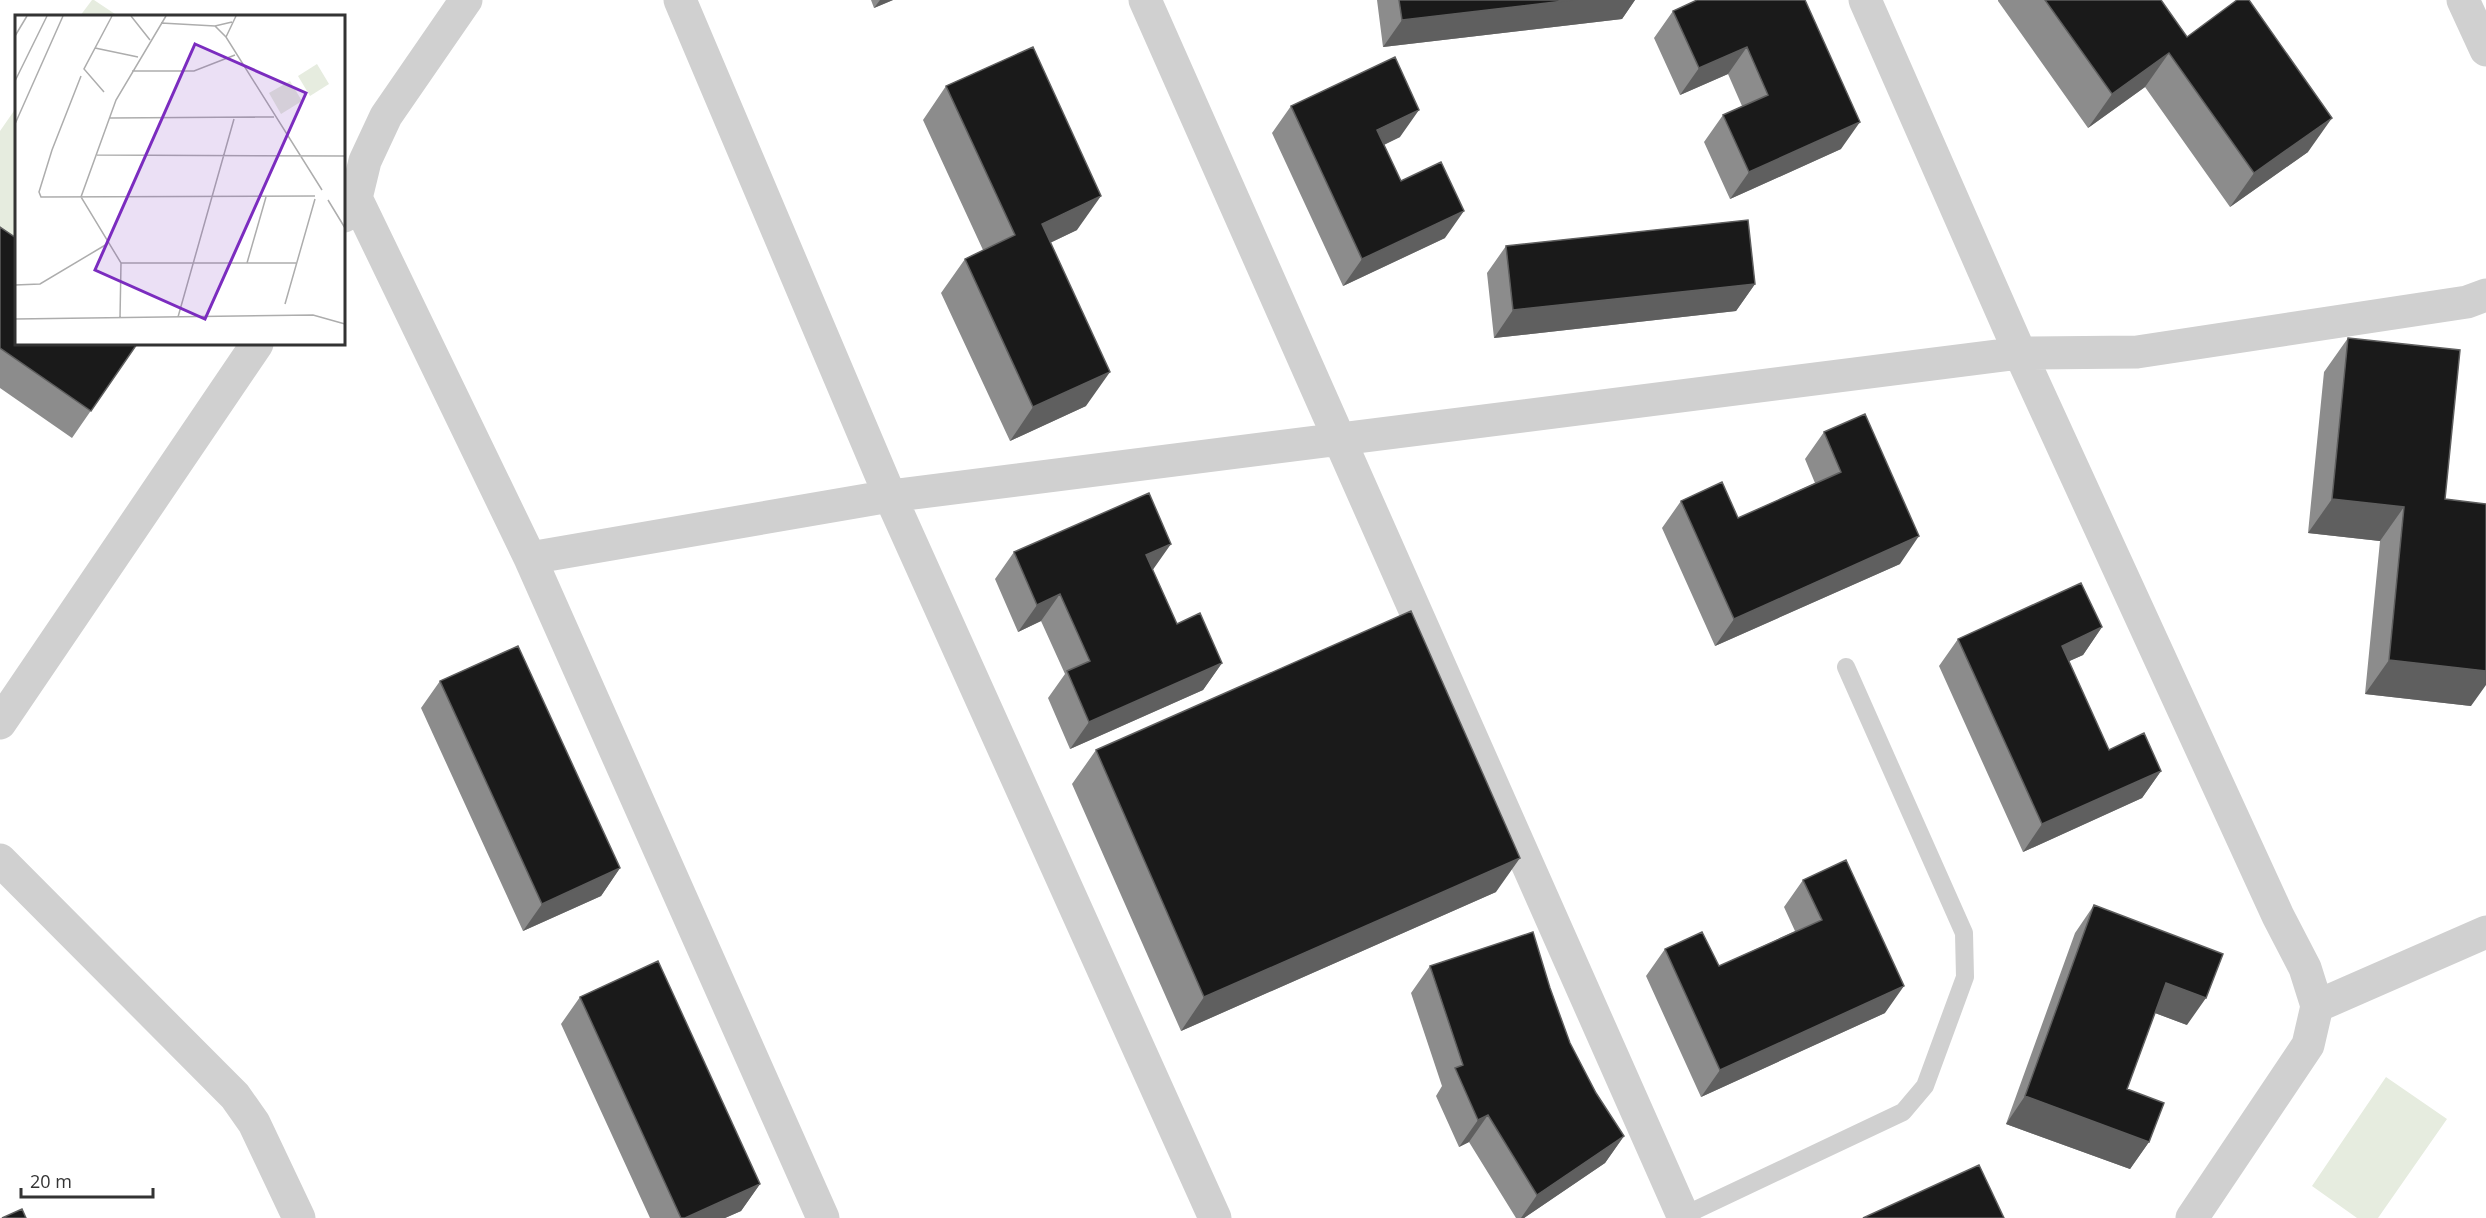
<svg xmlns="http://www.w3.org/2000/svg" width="2486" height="1218" viewBox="0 0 2486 1218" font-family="'Open Sans',sans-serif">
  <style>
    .green { fill: #e6ecdf }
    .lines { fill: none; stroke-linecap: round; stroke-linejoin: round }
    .service { stroke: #d0d0d0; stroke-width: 18 }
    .minor { stroke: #d0d0d0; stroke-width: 33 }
    .wall { fill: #8c8c8c }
    .shaded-wall { fill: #5f5f5f }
    .building { fill: #1a1a1a; stroke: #5f5f5f; stroke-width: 1.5 }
    .inset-road { fill: none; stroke: #adadad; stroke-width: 1.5 }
    .view { fill: #7b2cbf; fill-opacity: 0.15; stroke: #7b2cbf; stroke-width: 3 }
    .inset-edge { fill: none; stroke: #333; stroke-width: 3 }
  </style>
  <rect width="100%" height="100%" fill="#fff"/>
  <path class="green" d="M92,0H94L118,16H80Z
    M16,108V239L0,227V131Z
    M2386,1077L2447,1119L2378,1218H2357L2312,1186Z"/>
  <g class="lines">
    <path class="service" d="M1683,1216L1903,1112L1925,1086L1965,977L1964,933L1846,667"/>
    <path class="minor" d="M680,0L890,496L1215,1218
      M1145,0L1684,1218
      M1865,0L2020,353L2278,916L2305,968L2317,1006L2308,1045L2192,1218
      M2463,0L2486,50
      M356,198L530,558L823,1218
      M344,216L356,198L365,161L386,116L466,0
      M530,558L890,496L2020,353L2137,352L2467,302L2486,295
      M0,723L257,344
      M0,860L235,1096L254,1123L299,1218
      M2317,1006L2486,932"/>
  </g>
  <path class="wall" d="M871,0H893L874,8Z
    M1377,0H1635L1622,19L1383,47Z
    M1805,0L1841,149L1730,199L1704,142L1723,115L1742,106L1728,74L1680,95L1654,38L1673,11Z
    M1998,0H2161L2187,37L2308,152L2230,207L2145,87L2088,128L1998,1Z
    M946,86L1077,230L1050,243L1086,406L1010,441L941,293L965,259L983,250L923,120Z
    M1291,106L1400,137L1384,145L1401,181L1445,238L1343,286L1272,133Z
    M0,227L137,344L72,438L0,388Z
    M1506,246L1755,284L1736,311L1494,338L1487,273Z
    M2348,338L2445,499L2471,706L2365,694L2380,541L2308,533L2324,372Z
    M1824,432L1900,564L1715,646L1662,528L1681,501L1738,518L1815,483L1805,459Z
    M1014,552L1153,570L1177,624L1222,663L1203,690L1070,749L1048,698L1065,674L1041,621L1018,632L995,579Z
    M2102,627L2083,655L2069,661L2109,750L2161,771L2142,798L2023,852L1939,666L1958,639Z
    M440,681L620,868L601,896L523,931L421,708Z
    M1096,750L1496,892L1181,1031L1072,784Z
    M1803,880L1885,1013L1701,1097L1646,976L1665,949L1719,966L1795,931L1784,907Z
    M2094,905L2187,1025L2155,1013L2127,1089L2149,1142L2130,1169L2006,1124L2075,933Z
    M1430,966L1550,988L1570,1043L1596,1093L1624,1136L1605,1163L1524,1218H1516L1469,1142L1459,1147L1436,1096L1442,1086L1411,993Z
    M580,997L760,1184L741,1211L725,1218H650L561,1024Z"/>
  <path class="shaded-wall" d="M880,0H893L874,8Z
    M1572,0H1635L1622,19L1383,47L1402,20Z
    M1747,47L1728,74L1680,95L1699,68Z
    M2169,53L2145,87L2088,128L2112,94Z
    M1419,110L1400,137L1358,157L1377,130Z
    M2332,118L2308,152L2230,207L2254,173Z
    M1860,122L1841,149L1730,199L1749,172Z
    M1101,196L1077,230L1018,258L1042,224Z
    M1464,211L1445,238L1343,286L1362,259Z
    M1755,284L1736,311L1494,338L1513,310Z
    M1110,372L1086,406L1010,441L1033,407Z
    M2332,499L2404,507L2380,541L2308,533Z
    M1919,536L1900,564L1715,646L1734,619Z
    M1171,544L1152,571L1146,555Z
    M1060,594L1041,621L1018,632L1037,605Z
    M2102,627L2083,655L2043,673L2062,646Z
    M2389,660L2486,671V685L2471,706L2365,694Z
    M1222,663L1203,690L1070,749L1089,722Z
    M2161,771L2142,798L2023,852L2042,824Z
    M1520,858L1496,892L1181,1031L1204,997Z
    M620,868L601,896L523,931L542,904Z
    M2166,983L2206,998L2187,1025L2147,1010Z
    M1904,986L1885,1013L1701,1097L1720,1070Z
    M2025,1096L2149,1142L2130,1169L2006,1124Z
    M1488,1115L1469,1142L1459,1147L1478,1120Z
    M1624,1136L1605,1163L1524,1218H1521L1537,1195Z
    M760,1184L741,1211L725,1218H685Z"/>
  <path class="building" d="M1399,0H1572L1402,20Z
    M1697,0H1805L1860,122L1749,172L1723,115L1768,95L1747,47L1699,68L1673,11Z
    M2045,0H2161L2187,37L2237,0H2249L2332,118L2254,173L2169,53L2112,94Z
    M1033,47L1101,196L1042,224L1110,372L1033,407L965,259L1015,235L946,86Z
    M1395,57L1419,110L1377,130L1401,181L1441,162L1464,211L1362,259L1291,106Z
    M1748,220L1755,284L1513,310L1506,246Z
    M0,227L16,238V344H137L91,411L0,348Z
    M2348,338L2460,350L2445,499L2486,504V671L2389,660L2404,507L2332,499Z
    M1865,414L1919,536L1734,619L1681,501L1722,482L1738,518L1841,472L1824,432Z
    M1149,493L1171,544L1146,555L1177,624L1200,613L1222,663L1089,722L1067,671L1090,661L1060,594L1037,605L1014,552Z
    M2081,583L2102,627L2062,646L2109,750L2144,733L2161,771L2042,824L1958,639Z
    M1411,611L1520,858L1204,997L1096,750Z
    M518,646L620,868L542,904L440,681Z
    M1846,860L1904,986L1720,1070L1665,949L1702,932L1719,966L1822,920L1803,880Z
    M2094,905L2223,954L2206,998L2166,983L2127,1089L2164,1103L2149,1142L2025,1096Z
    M1533,932L1550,988L1570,1043L1596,1093L1624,1136L1537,1195L1488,1115L1478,1120L1455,1068L1463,1065L1430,966Z
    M658,961L760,1184L685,1218H681L580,997Z
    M1979,1165L2004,1218H1863Z
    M22,1209L26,1218H2Z"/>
  <g transform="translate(15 15)">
    <rect width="330" height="330" fill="#fff"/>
    <path d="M302,49L314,69L295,81L283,61ZM275,66L287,86L266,99L254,78Z" fill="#e6ecdf"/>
    <path class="inset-road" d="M116,1L135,25M151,1L101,85L66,182L106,248H281M146,8L200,11L217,7M200,11L211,22L307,175M0,21L12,1M211,22L221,1M80,33L123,42M117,56H179L220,40M66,61L37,135L24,177L26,182L300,181M0,66L32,1M89,77L69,54L97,1M95,103L259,102M0,109L48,1M82,140L330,141M313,185L330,213M232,248L251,182M0,270L25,269L92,229M270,289L300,184M163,302L219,104M105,303L106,248M0,304L298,300L330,309"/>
    <path class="view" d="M180,29L291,78L190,304L80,255Z"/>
    <rect width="330" height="330" class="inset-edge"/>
  </g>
  <path d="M21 1188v9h132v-9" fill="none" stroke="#333333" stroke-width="3"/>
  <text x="30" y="1188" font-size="18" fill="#333333" stroke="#ffffff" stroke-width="4.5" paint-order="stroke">20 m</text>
</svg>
